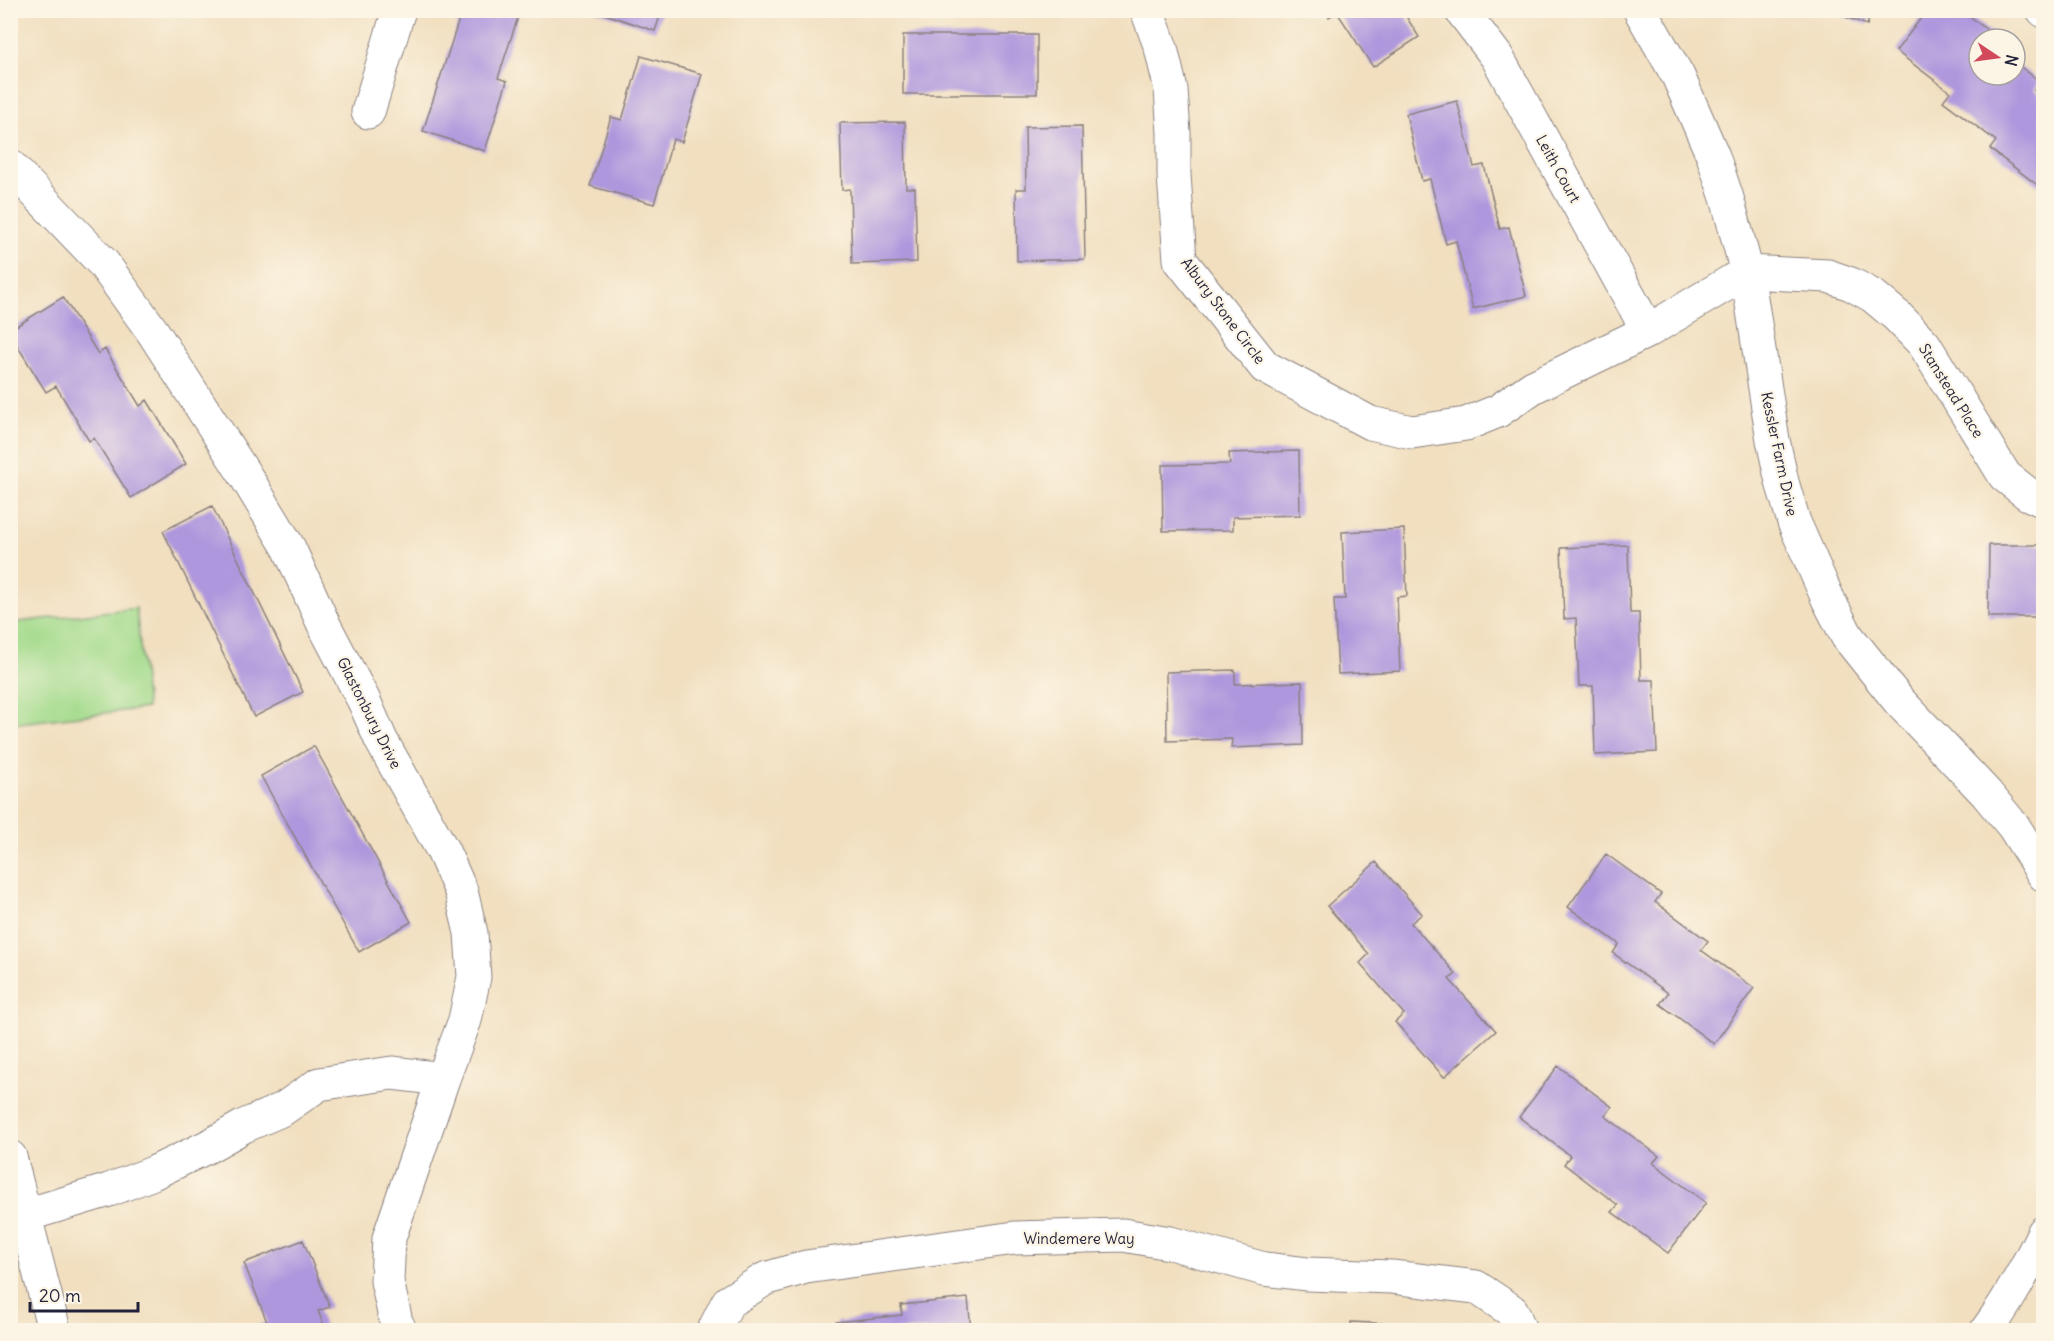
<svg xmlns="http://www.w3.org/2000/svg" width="2054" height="1341" viewBox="0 0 2054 1341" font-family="Delius,sans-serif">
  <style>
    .green { fill: #a4db8d; stroke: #637e64; stroke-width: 1.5 }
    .building { fill: #ae97dd }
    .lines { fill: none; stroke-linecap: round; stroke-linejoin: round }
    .minor-casing { stroke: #8a807e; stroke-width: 35 }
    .minor { stroke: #fff; stroke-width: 33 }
    .labels { text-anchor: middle; stroke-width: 4.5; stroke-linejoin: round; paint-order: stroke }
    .street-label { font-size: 15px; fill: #22223b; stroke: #fcf5e5 }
  </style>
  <rect width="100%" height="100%" fill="#fcf5e5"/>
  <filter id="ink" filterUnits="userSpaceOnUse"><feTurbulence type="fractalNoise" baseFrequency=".0167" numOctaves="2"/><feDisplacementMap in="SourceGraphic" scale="12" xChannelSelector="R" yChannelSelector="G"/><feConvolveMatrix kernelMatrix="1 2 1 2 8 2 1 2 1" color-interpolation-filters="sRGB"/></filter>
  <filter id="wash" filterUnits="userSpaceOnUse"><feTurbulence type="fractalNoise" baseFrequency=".008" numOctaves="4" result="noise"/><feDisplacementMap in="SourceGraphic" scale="24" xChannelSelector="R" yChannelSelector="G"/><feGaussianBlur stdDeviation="1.35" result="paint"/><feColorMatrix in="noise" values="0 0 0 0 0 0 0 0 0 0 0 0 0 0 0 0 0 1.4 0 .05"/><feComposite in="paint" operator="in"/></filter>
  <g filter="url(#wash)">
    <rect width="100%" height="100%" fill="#f1dfc0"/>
    <path class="green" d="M136,608L147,708L11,724V623Z"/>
    <g id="blocks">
      <path class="building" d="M462,10H508L519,14L498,78L507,81L485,151L423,131Z
        M593,10H662L655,31Z
        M1325,10H1402L1419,37L1373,67L1337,12L1329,17Z
        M1827,10H1872L1867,25Z
        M1927,10H1962L1992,34L1988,39H1979V75H2015V63L2041,82L2034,90L2044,97V190L1990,149L1996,141L1943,101L1950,92L1896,51Z
        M903,35H1037V94H903Z
        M641,56L702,74L682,142L673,139L654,204L590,186L611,117L622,120Z
        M1457,101L1474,167L1484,165L1500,229L1509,227L1526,296L1473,309L1456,241L1446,244L1430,179L1422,181L1406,114Z
        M905,122L906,188H915L917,262L852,264L850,189L842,190L840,123Z
        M1082,126L1085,259L1017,261L1016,189H1026L1025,127Z
        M63,297L98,354L105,349L140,406L147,400L186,464L131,498L94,438L89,441L56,386L46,392L10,334V330Z
        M1299,451L1300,515L1233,517V530L1163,531L1162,465L1230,464L1229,453Z
        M212,506L303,692L254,717L163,531Z
        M1404,529L1407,596L1397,597L1400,671L1338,674L1334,599H1345L1342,532Z
        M1628,545L1630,613H1639L1641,680H1654L1657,752L1595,755L1593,686H1579L1576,618L1564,619L1561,548Z
        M1989,545H2044V617H1988Z
        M1235,670V684L1302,682L1303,745L1231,748L1232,739L1167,741L1166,672Z
        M314,746L411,922L359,952L261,776Z
        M1606,854L1661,894L1655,902L1708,941L1701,950L1754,988L1714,1044L1660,1004L1668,993L1613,953L1619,944L1568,907Z
        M1376,862L1422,914L1411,923L1456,974L1449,979L1496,1031L1444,1077L1395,1022L1404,1014L1360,963L1369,954L1327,906Z
        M1558,1066L1612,1107L1605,1116L1659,1156L1653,1163L1706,1203L1668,1253L1612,1212L1618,1205L1564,1164L1570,1156L1519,1117Z
        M303,1240L330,1307L318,1311L326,1330H258L257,1326L267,1322L244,1263Z
        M968,1298L971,1330H836V1322L902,1315L901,1305Z
        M1351,1322L1418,1325V1330H1351Z"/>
    </g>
  </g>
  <g filter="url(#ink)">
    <use href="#blocks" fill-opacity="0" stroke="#8a807e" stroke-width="1.5"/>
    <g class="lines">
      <defs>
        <path id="minor" d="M1147,10L1161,48L1171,90L1174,133V175L1180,260L1265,367L1370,423L1412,432L1466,424L1498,411L1533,387L1648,331L1747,272L1828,276L1851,284L1873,296L1897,316L1924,344L2005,476L2028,494L2044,501
          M1461,10L1497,57L1648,331
          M1640,10L1678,76L1713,156L1727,198L1747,272L1773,440L1782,482L1794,522L1828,599L1847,636L1899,701L1986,793L2014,827L2044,875
          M2043,10L2044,11
          M368,112L399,10
          M10,166L103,263L153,332L245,475L289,548L324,625L364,701L381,740L443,851L461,891L471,933L474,977L465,1020L443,1079L389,1238L387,1281L396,1322L400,1330
          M10,1157L54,1330
          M26,1215L109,1190L153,1173L207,1147L244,1126L283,1109L319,1084L392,1073L443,1079
          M714,1330L728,1302L765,1279L806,1267L1015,1238L1123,1235L1170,1243L1264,1269L1307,1274L1392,1277L1476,1287L1512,1311L1520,1330
          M1987,1330C2010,1299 2027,1267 2044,1232"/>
      </defs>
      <use href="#minor" class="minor-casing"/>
      <use href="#minor" class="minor"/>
    </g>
  </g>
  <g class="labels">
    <g class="street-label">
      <text transform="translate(1558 169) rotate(61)" y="5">Leith Court</text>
      <text transform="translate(1223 311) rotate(53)" y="5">Albury Stone Circle</text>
      <text transform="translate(1951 391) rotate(58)" y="5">Stanstead Place</text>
      <text transform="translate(1779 454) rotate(78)" y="5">Kessler Farm Drive</text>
      <text transform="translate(369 713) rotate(63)" y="5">Glastonbury Drive</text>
      <text x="1079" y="1244">Windemere Way</text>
    </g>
  </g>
  <rect width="2054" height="1341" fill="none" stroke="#fcf5e5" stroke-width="36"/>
  <g transform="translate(1997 57) rotate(103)"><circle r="28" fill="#fcf5e5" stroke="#a5a1a1" stroke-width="1.5"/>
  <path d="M0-4.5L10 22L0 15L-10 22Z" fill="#d1495b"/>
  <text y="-9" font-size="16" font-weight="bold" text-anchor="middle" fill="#22223b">N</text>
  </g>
  <path d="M30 1302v9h108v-9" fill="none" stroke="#22223b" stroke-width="3"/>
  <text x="39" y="1302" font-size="18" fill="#22223b" stroke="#fcf5e5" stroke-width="4.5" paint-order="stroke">20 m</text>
</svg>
